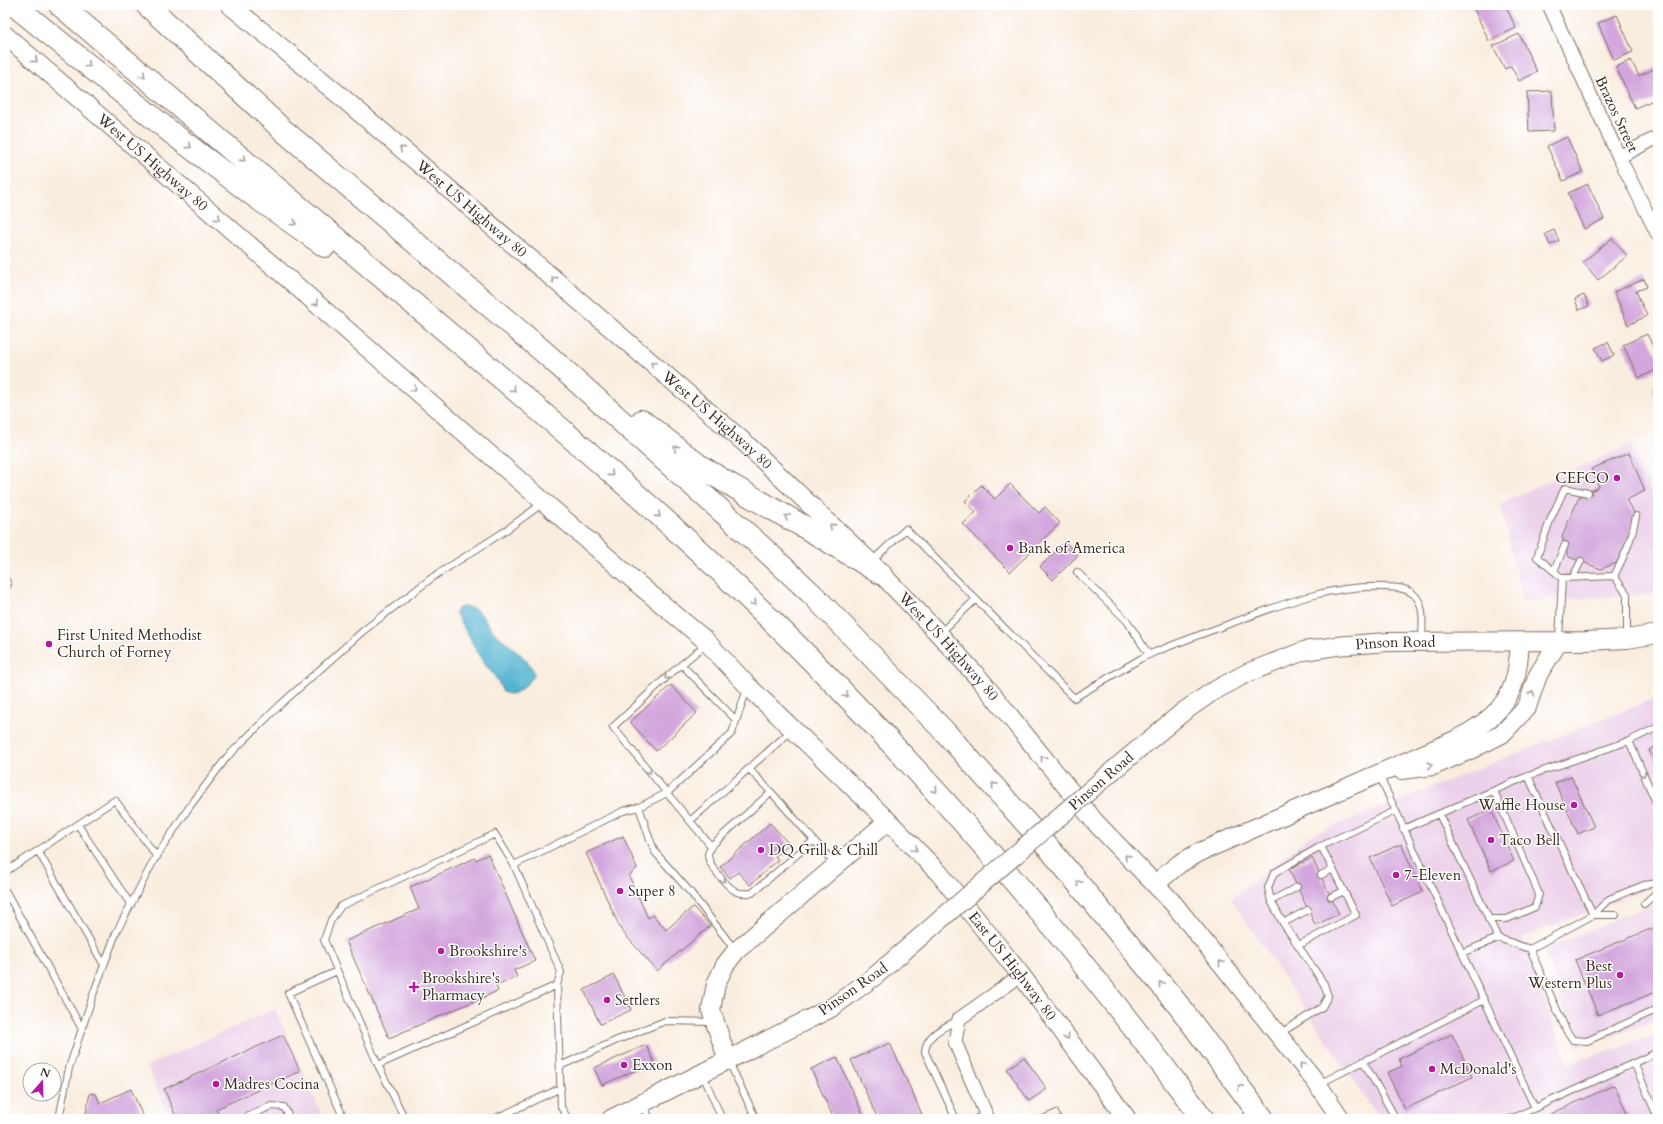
<svg xmlns="http://www.w3.org/2000/svg" width="1663" height="1124" viewBox="0 0 1663 1124" font-family="Cardo,serif">
  <style>
    .built { fill: #ecd1ea }
    .water { fill: #52b4d1; stroke: #466f78 }
    .building { fill: #d3a7dd }
    .lines { fill: none; stroke-linecap: round; stroke-linejoin: round }
    .service-casing { stroke: #7e6e62; stroke-width: 8 }
    .minor-casing { stroke: #7e6e62; stroke-width: 15 }
    .secondary-casing { stroke: #7e6e62; stroke-width: 20 }
    .motorway-casing { stroke: #7e6e62; stroke-width: 24 }
    .service { stroke: #fff; stroke-width: 6 }
    .minor { stroke: #fff; stroke-width: 13 }
    .secondary { stroke: #fff; stroke-width: 18 }
    .motorway { stroke: #fff; stroke-width: 22 }
    .secondary-bridge-casing { stroke: #7e6e62; stroke-width: 20; stroke-linecap: butt }
    .secondary-bridge { stroke: #fff; stroke-width: 18 }
    .oneway { stroke: #a79f9a }
    .poi-dot { fill: #b5179e; stroke: #fff; stroke-width: 1.5 }
    .labels { text-anchor: middle; stroke-width: 3; stroke-linejoin: round; paint-order: stroke }
    .street-label { font-size: 15px; fill: #3b2a1e; stroke: #fff }
    .poi-label { font-size: 15px; fill: #3b2a1e; stroke: #fff; text-anchor: start }
  </style>
  <rect width="100%" height="100%" fill="#fff"/>
  <filter id="ink" filterUnits="userSpaceOnUse"><feTurbulence type="fractalNoise" baseFrequency=".025" numOctaves="2"/><feDisplacementMap in="SourceGraphic" scale="8" xChannelSelector="R" yChannelSelector="G"/><feConvolveMatrix kernelMatrix="1 2 1 2 8 2 1 2 1" color-interpolation-filters="sRGB"/></filter>
  <filter id="wash" filterUnits="userSpaceOnUse"><feTurbulence type="fractalNoise" baseFrequency=".012" numOctaves="4" result="noise"/><feDisplacementMap in="SourceGraphic" scale="16" xChannelSelector="R" yChannelSelector="G"/><feGaussianBlur stdDeviation="0.9" result="paint"/><feColorMatrix in="noise" values="0 0 0 0 0 0 0 0 0 0 0 0 0 0 0 0 0 1.4 0 .05"/><feComposite in="paint" operator="in"/></filter>
  <g filter="url(#wash)">
    <rect width="100%" height="100%" fill="#f9eddf"/>
    <path class="built" d="M1631,444L1658,510V594L1523,602L1500,504Z
      M1658,697V884L1522,938L1568,1064L1658,1034V1119H1380L1231,899L1310,836Z
      M1658,901V1021L1577,1047L1544,950Z
      M275,1009L324,1119H170L147,1066Z"/>
    <path class="water" d="M463,607C468,607 473,608 478,611C484,616 488,625 493,631C504,643 535,660 534,677C525,685 515,699 503,692L495,676L483,662L455,612L457,609Z"/>
    <g id="blocks">
      <path class="building" d="M1472,5H1505L1516,28L1489,41Z
        M1617,15L1633,52L1614,60L1598,23Z
        M1519,34L1537,72L1519,81L1511,66L1505,69L1493,46Z
        M1631,60L1639,76L1658,67V98L1635,108L1616,67Z
        M1552,91L1554,131L1529,132L1527,92Z
        M1567,137L1583,172L1563,181L1547,146Z
        M1588,184L1604,219L1584,229L1568,193Z
        M1554,230L1559,241L1550,245L1545,234Z
        M1612,238L1627,256L1598,280L1583,262Z
        M1644,279L1647,287L1636,291L1647,316L1628,325L1614,292Z
        M1584,295L1589,306L1579,310L1575,299Z
        M1647,334L1657,355L1658,354V369L1639,378L1623,345Z
        M1608,342L1614,355L1602,361L1595,348Z
        M1658,389V402L1653,391Z
        M1629,453L1645,491L1626,500L1636,516L1619,562L1601,569L1569,557L1562,537L1579,497L1599,487L1591,469Z
        M1010,484L1039,513L1045,507L1060,523L1010,572L963,524L976,512L965,501L981,485L995,499Z
        M1065,542L1078,555L1053,580L1040,567Z
        M671,685L697,713L656,751L630,722Z
        M1658,745V768L1649,750Z
        M1571,776L1594,827L1578,834L1555,783Z
        M1491,809L1514,861L1491,871L1468,820Z
        M770,823L789,844L775,856L778,860L750,885L738,872L730,878L720,867Z
        M623,836L637,868L629,876L648,918L653,915L666,930L693,907L710,926L657,971L621,930L586,853Z
        M1401,844L1423,892L1392,906L1370,858Z
        M488,854L535,961L514,970L517,977L496,986L498,991L389,1038L346,941L419,909L410,887L475,858L476,860Z
        M1312,858L1339,914L1315,925L1289,869Z
        M1658,926V991L1598,1015L1575,960Z
        M614,975L631,1010L600,1024L584,990Z
        M1452,1034L1472,1077L1405,1109L1387,1073L1402,1066L1399,1059Z
        M283,1035L300,1071L216,1109L221,1119H177L164,1089Z
        M890,1043L924,1119H878L851,1060Z
        M646,1045L654,1062L602,1085L594,1068Z
        M837,1057L865,1119H834L811,1069Z
        M1024,1057L1047,1089L1029,1101L1007,1069Z
        M1614,1085L1630,1119H1540Z
        M131,1089L144,1119H85L90,1093L96,1094L100,1103Z
        M1057,1109L1062,1119H1034Z"/>
    </g>
  </g>
  <g filter="url(#ink)">
    <use href="#blocks" fill-opacity="0" stroke="#7e6e62" stroke-width="1"/>
    <g class="lines">
      <defs>
        <path id="service" d="M871,562L906,529L1074,698L1140,659L1155,652C1183,641 1212,630 1240,620C1287,602 1333,585 1384,587C1396,587 1410,588 1417,598C1425,609 1422,628 1422,640
          M1554,571L1565,545
          M1077,572L1127,621L1149,655
          M1614,576C1625,555 1632,539 1636,516
          M1573,577L1581,561
          M1562,578L1537,557L1551,518L1565,488L1588,493
          M5,579L8,584L5,589
          M940,633L975,600
          M1559,640L1562,578L1614,576L1627,594V638
          M682,665L736,720
          M1629,741L1658,807
          M749,769L771,792L711,846L690,821L792,730
          M1379,775L1462,953L1498,938L1530,949L1566,1030L1573,1040L1587,1041L1658,1009
          M1528,776L1593,915H1616
          M771,792L835,864
          M639,807L650,840L655,852L691,893L735,950
          M1439,814L1498,938
          M690,821L613,727L669,675L706,644
          M78,825L131,905
          M1403,829L1528,776L1629,741L1658,727
          M711,846C710,849 708,852 708,855C708,865 728,888 737,892C742,894 747,893 752,893L814,840
          M38,851L104,965
          M514,865L623,811L639,807L667,793L732,733L747,689
          M5,872L115,800L157,857
          M1321,875L1333,869
          M5,890L82,1029
          M1331,897L1344,891
          M1271,901L1297,887
          M1644,904L1658,891
          M1488,919H1507L1535,907L1539,894L1494,791
          M1283,923L1308,910
          M1299,945L1356,915L1321,846
          M1530,949L1593,915L1609,899L1644,885L1658,883
          M1462,953L1535,1108L1510,1119
          M337,971L288,993L344,1119
          M958,1020C943,1028 926,1034 925,1052L955,1117L960,1119
          M1279,1034L1322,1007L1328,996L1324,984L1283,923L1271,901L1268,888L1274,873L1321,846L1395,811
          M1658,1052L1634,1063L1658,1118
          M1363,1061L1396,1119
          M729,1062L756,1119
          M378,1065L324,940L331,920L341,906L495,834L514,865L561,972L557,985
          M560,1066L615,1041L665,1021L713,1022
          M703,1075L722,1119
          M1319,1084L1484,1000
          M643,1104L650,1119
          M1535,1108L1634,1063
          M59,1119L69,1068L94,992L116,933L154,860L190,806L227,757L280,705L363,631L433,577L502,533L543,503
          M246,1119L247,1117L271,1106L284,1107L290,1119
          M405,1119L378,1065L557,985L561,1107L568,1119
          M494,1119L561,1088
          M975,1119L986,1114"/>
        <path id="minor" d="M1549,5L1619,157L1658,235
          M1619,157L1658,137
          M988,1119L955,1042L959,1019L1021,975"/>
        <g id="secondary">
          <path id="s1" d="M230,5L338,94L745,443L870,562L939,634L983,683L1095,822L1173,903L1316,1082L1341,1119"/>
          <path id="s2" d="M5,35L278,270L638,584L705,640L748,686L888,821L939,873L1021,975L1127,1119"/>
          <path id="s3" d="M1117,767L1183,712L1212,692L1247,673L1304,651L1336,646L1387,642L1586,641L1627,639L1658,634"/>
          <path d="M1401,770L1433,766L1470,750L1502,734L1527,707L1538,675L1559,641"/>
          <path d="M1155,884L1179,864L1200,852L1453,741C1479,728 1505,712 1514,682C1518,670 1519,656 1520,642"/>
          <path d="M728,1061L711,1010L716,984L725,965L736,951L888,821"/>
          <path d="M611,1119L831,1008L875,976"/>
        </g>
        <path id="motorway" d="M14,5L173,134L253,195L325,246
          M60,5C189,114 318,223 447,332C545,415 644,498 737,587C908,750 1062,929 1203,1119
          M147,5L284,131L545,353L649,446L765,550L813,595L945,732L1053,853L1179,1006L1263,1119
          M642,421L697,464L724,481L820,536L880,573"/>
      </defs>
      <use href="#service" class="service-casing"/>
      <use href="#minor" class="minor-casing"/>
      <use href="#secondary" class="secondary-casing"/>
      <use href="#motorway" class="motorway-casing"/>
      <use href="#service" class="service"/>
      <use href="#minor" class="minor"/>
      <use href="#secondary" class="secondary"/>
      <use href="#motorway" class="motorway"/>
      <defs>
        <path id="secondary-bridge" d="M875,976L1117,767"/>
      </defs>
      <use href="#secondary-bridge" class="secondary-bridge-casing"/>
      <use href="#secondary-bridge" class="secondary-bridge"/>
    </g>
    <defs><path id="oneway-chevron" d="M-2-3.5L2.5 0L-2 3.5" fill="none" stroke-width="1.6" stroke-linecap="round" stroke-linejoin="round"/></defs>
    <g class="oneway">
      <use href="#oneway-chevron" transform="translate(35 60) rotate(41)"/>
      <use href="#oneway-chevron" transform="translate(88 65) rotate(39)"/>
      <use href="#oneway-chevron" transform="translate(143 75) rotate(40)"/>
      <use href="#oneway-chevron" transform="translate(189 146) rotate(37)"/>
      <use href="#oneway-chevron" transform="translate(402 149) rotate(-140)"/>
      <use href="#oneway-chevron" transform="translate(243 159) rotate(40)"/>
      <use href="#oneway-chevron" transform="translate(218 218) rotate(41)"/>
      <use href="#oneway-chevron" transform="translate(294 223) rotate(36)"/>
      <use href="#oneway-chevron" transform="translate(554 279) rotate(-140)"/>
      <use href="#oneway-chevron" transform="translate(316 303) rotate(41)"/>
      <use href="#oneway-chevron" transform="translate(653 364) rotate(-139)"/>
      <use href="#oneway-chevron" transform="translate(414 389) rotate(41)"/>
      <use href="#oneway-chevron" transform="translate(513 389) rotate(41)"/>
      <use href="#oneway-chevron" transform="translate(676 448) rotate(-141)"/>
      <use href="#oneway-chevron" transform="translate(611 474) rotate(41)"/>
      <use href="#oneway-chevron" transform="translate(658 515) rotate(41)"/>
      <use href="#oneway-chevron" transform="translate(787 517) rotate(-150)"/>
      <use href="#oneway-chevron" transform="translate(832 526) rotate(-136)"/>
      <use href="#oneway-chevron" transform="translate(754 603) rotate(45)"/>
      <use href="#oneway-chevron" transform="translate(667 677) rotate(138)"/>
      <use href="#oneway-chevron" transform="translate(1532 693) rotate(-71)"/>
      <use href="#oneway-chevron" transform="translate(846 695) rotate(46)"/>
      <use href="#oneway-chevron" transform="translate(1043 758) rotate(-129)"/>
      <use href="#oneway-chevron" transform="translate(1430 765) rotate(-13)"/>
      <use href="#oneway-chevron" transform="translate(649 771) rotate(51)"/>
      <use href="#oneway-chevron" transform="translate(1643 774) rotate(66)"/>
      <use href="#oneway-chevron" transform="translate(994 785) rotate(-132)"/>
      <use href="#oneway-chevron" transform="translate(935 790) rotate(48)"/>
      <use href="#oneway-chevron" transform="translate(915 849) rotate(46)"/>
      <use href="#oneway-chevron" transform="translate(1127 857) rotate(-136)"/>
      <use href="#oneway-chevron" transform="translate(723 880) rotate(51)"/>
      <use href="#oneway-chevron" transform="translate(1079 883) rotate(-130)"/>
      <use href="#oneway-chevron" transform="translate(1221 963) rotate(-128)"/>
      <use href="#oneway-chevron" transform="translate(1161 984) rotate(-129)"/>
      <use href="#oneway-chevron" transform="translate(1067 1037) rotate(54)"/>
      <use href="#oneway-chevron" transform="translate(1302 1065) rotate(-129)"/>
      <use href="#oneway-chevron" transform="translate(1240 1087) rotate(-126)"/>
    </g>
  </g>
  <g class="poi-dot">
    <circle cx="1617" cy="478" r="4"/>
    <circle cx="1010" cy="548" r="4"/>
    <circle cx="49" cy="644" r="4"/>
    <circle cx="1574" cy="805" r="4"/>
    <circle cx="1491" cy="840" r="4"/>
    <circle cx="761" cy="850" r="4"/>
    <circle cx="1396" cy="875" r="4"/>
    <circle cx="620" cy="891" r="4"/>
    <circle cx="441" cy="951" r="4"/>
    <circle cx="1620" cy="975" r="4"/>
    <path d="M412 981h4v4h4v4h-4v4h-4v-4h-4v-4h4z"/>
    <circle cx="607" cy="1000" r="4"/>
    <circle cx="624" cy="1065" r="4"/>
    <circle cx="1432" cy="1069" r="4"/>
    <circle cx="216" cy="1084" r="4"/>
  </g>
  <g class="labels">
    <g class="street-label">
      <text transform="translate(1617 114) rotate(65)" y="5">Brazos Street</text>
      <text dy="5" stroke="none"><textPath href="#s2" startOffset="195">West US Highway 80</textPath></text>
      <text dy="5" stroke="none"><textPath href="#s1" startOffset="316">West US Highway 80</textPath></text>
      <text dy="5" stroke="none"><textPath href="#s1" startOffset="640">West US Highway 80</textPath></text>
      <text dy="5" stroke="none"><textPath href="#s3" startOffset="314">Pinson Road</textPath></text>
      <text dy="5" stroke="none"><textPath href="#s1" startOffset="964">West US Highway 80</textPath></text>
      <text transform="translate(1101 781) rotate(-41)" y="5">Pinson Road</text>
      <text dy="5" stroke="none"><textPath href="#s2" startOffset="1374">East US Highway 80</textPath></text>
      <text transform="translate(853 989) rotate(-35)" y="5">Pinson Road</text>
    </g>
    <g class="poi-label">
      <text x="1609" y="483" text-anchor="end">CEFCO</text>
      <text x="1018" y="553">Bank of America</text>
      <text x="57" y="640">First United Methodist<tspan x="57" dy="17">Church of Forney</tspan></text>
      <text x="1566" y="810" text-anchor="end">Waffle House</text>
      <text x="1499" y="845">Taco Bell</text>
      <text x="769" y="855">DQ Grill &amp; Chill</text>
      <text x="1404" y="880">7-Eleven</text>
      <text x="628" y="896">Super 8</text>
      <text x="449" y="956">Brookshire's</text>
      <text x="1612" y="971" text-anchor="end">Best<tspan x="1612" dy="17">Western Plus</tspan></text>
      <text x="422" y="983">Brookshire's<tspan x="422" dy="17">Pharmacy</tspan></text>
      <text x="615" y="1005">Settlers</text>
      <text x="632" y="1070">Exxon</text>
      <text x="1440" y="1074">McDonald's</text>
      <text x="224" y="1089">Madres Cocina</text>
    </g>
  </g>
  <rect width="1663" height="1124" fill="none" stroke="#fff" stroke-width="20"/>
  <g transform="translate(42 1082) rotate(20)"><circle r="19" fill="#ffffff" stroke="#b1aaa5"/>
  <path d="M0-3L7 15L0 10L-7 15Z" fill="#b5179e"/>
  <text y="-6" font-size="11" font-weight="bold" text-anchor="middle" fill="#3b2a1e">N</text>
  </g>
</svg>
